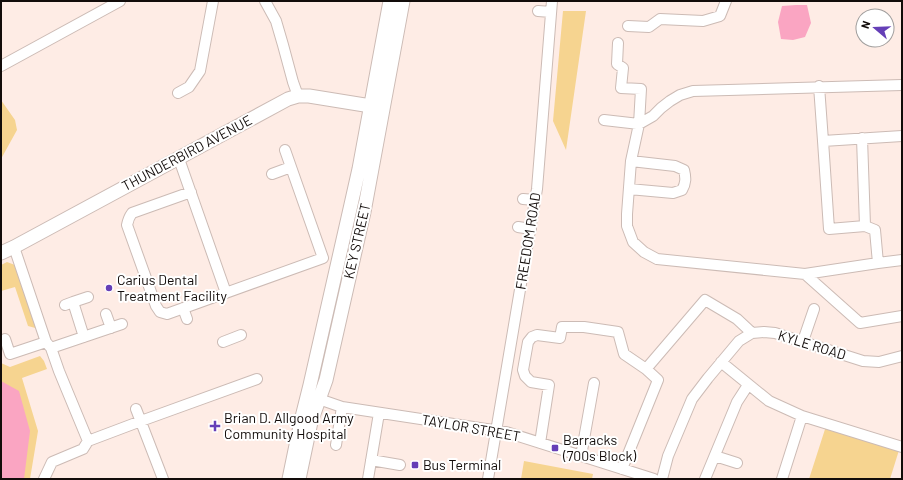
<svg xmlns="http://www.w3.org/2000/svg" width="903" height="480" viewBox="0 0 903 480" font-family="Barlow,sans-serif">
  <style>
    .green { fill: #f6d490 }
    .water { fill: #faa5c2 }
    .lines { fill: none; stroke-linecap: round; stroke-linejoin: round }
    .minor-casing { stroke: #ccbbb5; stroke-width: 12 }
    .major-casing { stroke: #ccbbb5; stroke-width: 15 }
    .minor { stroke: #fff; stroke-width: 10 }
    .major { stroke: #fff; stroke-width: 13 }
    .poi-dot { fill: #653fb7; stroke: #fff; stroke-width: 1.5 }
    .labels { text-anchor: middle; stroke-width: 4; stroke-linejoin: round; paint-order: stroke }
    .street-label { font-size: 14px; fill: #120c0a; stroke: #fff }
    .poi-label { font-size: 14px; fill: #120c0a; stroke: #fff; text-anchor: start }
  </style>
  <rect width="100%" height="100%" fill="#feece5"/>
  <path class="green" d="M563,11H586L566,150L553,121Z
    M1,100L15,120L17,130L1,159Z
    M7,262L15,265L39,329L28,326L15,287L1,291V265Z
    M40,356L44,361L47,369L22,378L38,431L30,479H1V363L10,367Z
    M827,423L900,447L890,479H809Z
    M524,461L593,474L592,479H521Z"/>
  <path class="water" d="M796,5H807L811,23L805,37L793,40L781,39L778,22L782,6Z
    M1,381L19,391L30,431L24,479H1Z"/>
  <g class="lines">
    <defs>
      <path id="minor" d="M265,1L276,21L283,45L293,82L298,96
        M538,11L551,12
        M628,26L649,27L660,19L703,21L720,16L726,1
        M1,66L120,1
        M902,85L693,91L680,95L670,101L661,108L653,116L639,124L631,161L627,214V226L633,242L644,252L657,259L805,274L878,263L902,260
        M819,86L823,141L902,136
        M178,93L189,87L200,71L213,1
        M604,120L639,124L641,89L621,88L623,68L617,64L618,43
        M862,138L865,226L875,230L878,263
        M823,141L829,229L865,226
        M179,159L226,293
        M272,174L291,167
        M629,189L673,193L682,190C686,183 686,178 684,170L675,166L631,161
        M191,192L132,213C129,217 128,220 127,225L156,306L160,312L167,314L323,258L285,150
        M523,199L535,200
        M518,227L531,229
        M14,247L46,342L51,348L59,371L66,388L88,441
        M805,274L860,323L902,316
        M73,302L88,297
        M65,305L73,302L84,337
        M183,308L187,319
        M106,314L111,328
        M5,339L10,354L46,342
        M803,341L814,309
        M223,342L241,335
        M51,348L122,324
        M721,362L769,401L802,416L902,447
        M313,397L342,407L506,432L654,479
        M136,409L163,479
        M540,443L549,385L531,382L525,376L523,370L528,342L532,337L537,335L560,338L562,327H584L618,332L624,354L646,369
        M336,445L342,407
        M581,456L594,383
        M715,456L737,463
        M371,460L400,465
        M622,469L658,380L646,369L705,300L737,319L752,333
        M44,479L52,462L83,449L88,441L141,421L257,379
        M368,479L379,413
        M488,479L537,189L552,1
        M662,479L668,456L692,399L708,378L739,341L752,333L764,332L775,333L863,361L879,362L902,356
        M705,479L737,402L748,385
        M782,479L802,416"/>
      <path id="major" d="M1,253L14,247L288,99L298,96H309L377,107
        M289,479L301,421L310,385L350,209L359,169L390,1
        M299,479L311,422L326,380L364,212L403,1"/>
    </defs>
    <use href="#minor" class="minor-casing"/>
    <use href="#major" class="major-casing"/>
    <use href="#minor" class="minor"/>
    <use href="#major" class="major"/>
  </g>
  <g class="poi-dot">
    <circle cx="109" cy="288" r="4"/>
    <path d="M213 420h4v4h4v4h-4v4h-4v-4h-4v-4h4z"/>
    <rect x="551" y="444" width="8" height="8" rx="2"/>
    <rect x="411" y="461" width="8" height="8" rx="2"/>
  </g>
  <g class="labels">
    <g class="street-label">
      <text transform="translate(187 153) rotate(-28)" y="5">THUNDERBIRD AVENUE</text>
      <text transform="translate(357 241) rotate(-77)" y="5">KEY STREET</text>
      <text transform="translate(528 241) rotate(-81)" y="5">FREEDOM ROAD</text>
      <text transform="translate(812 345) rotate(17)" y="5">KYLE ROAD</text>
      <text transform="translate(471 428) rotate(10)" y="5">TAYLOR STREET</text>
    </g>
    <g class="poi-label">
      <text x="117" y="285">Carius Dental<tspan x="117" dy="16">Treatment Facility</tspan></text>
      <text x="224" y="423">Brian D. Allgood Army<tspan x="224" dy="16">Community Hospital</tspan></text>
      <text x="563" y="445">Barracks<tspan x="563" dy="16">(700s Block)</tspan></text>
      <text x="423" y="470">Bus Terminal</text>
    </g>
  </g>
  <rect width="903" height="480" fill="none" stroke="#120c0a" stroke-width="4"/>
  <g transform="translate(875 28) rotate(289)"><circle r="19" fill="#ffffff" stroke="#a09e9d"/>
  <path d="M0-3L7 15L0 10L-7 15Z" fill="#653fb7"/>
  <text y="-6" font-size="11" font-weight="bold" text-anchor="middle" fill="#120c0a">N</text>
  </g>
</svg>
